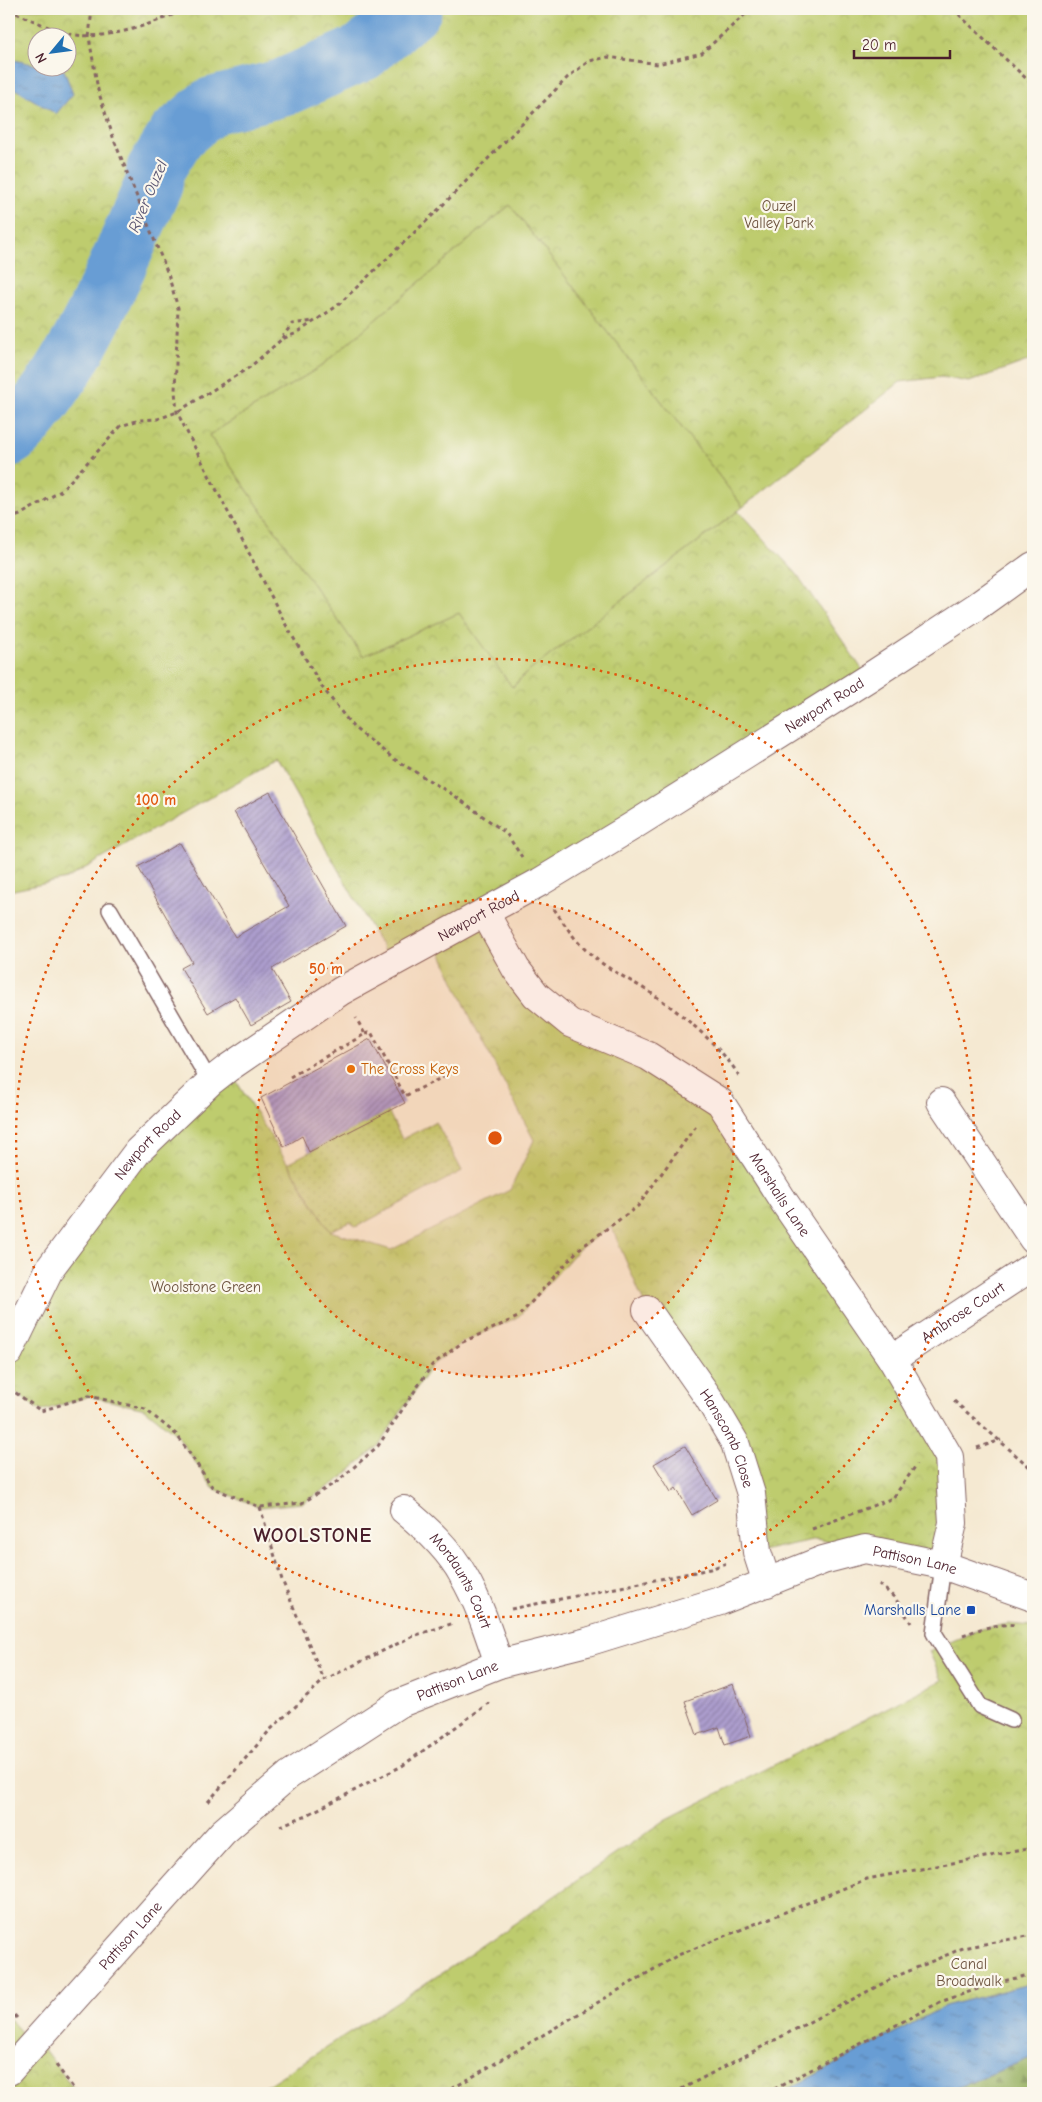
<svg xmlns="http://www.w3.org/2000/svg" width="1042" height="2102" viewBox="0 0 1042 2102" font-family="'Comic Neue',sans-serif">
  <style>
    .grass { fill: url(#grass-dots); stroke: #84764c }
    .forest { fill: url(#forest-firs); stroke: #706846 }
    .park { fill: url(#park-crowns); stroke: #84764c; fill-rule: evenodd }
    .garden { fill: #becc6e; stroke: #84764c }
    .water { fill: url(#water-ripples); stroke: #595e80 }
    .lines { fill: none; stroke-linecap: round; stroke-linejoin: round }
    .river { stroke: #689dd4; stroke-width: 58 }
    .building { fill: url(#building-hatch) }
    .service-casing { stroke: #866665; stroke-width: 18 }
    .minor-casing { stroke: #866665; stroke-width: 30 }
    .path { stroke: #866665; stroke-width: 3; stroke-dasharray: 4 4; stroke-linecap: butt }
    .service { stroke: #fff; stroke-width: 15 }
    .minor { stroke: #fff; stroke-width: 28 }
    .ring { fill: none; stroke: #e0560e; stroke-width: 2.5; stroke-dasharray: 2.5 5 }
    .food-dot { fill: #e8710a; stroke: #fbf7ec; stroke-width: 2 }
    .transit-dot { fill: #1a4fb4; stroke: #fbf7ec; stroke-width: 2 }
    .labels { text-anchor: middle; stroke-width: 4.5; stroke-linejoin: round; paint-order: stroke }
    .park-label { font-size: 15px; fill: #6d533f; stroke: #fbf7ec }
    .street-label { font-size: 15px; fill: #4a1f2b; stroke: #fbf7ec }
    .food-label { font-size: 15px; fill: #c56008; stroke: #fbf7ec; text-anchor: start }
    .transit-label { font-size: 15px; fill: #164399; stroke: #fbf7ec; text-anchor: end }
    .water-label { font-size: 16px; font-style: italic; fill: #56516f; stroke: #fbf7ec }
    .district-label { font-size: 20px; font-weight: bold; letter-spacing: 1px; fill: #4a1f2b; stroke: #fbf7ec }
    .centre { fill: #e0560e; stroke: #fbf7ec; stroke-width: 2.5 }
    .ring-label { font-size: 15px; text-anchor: middle; font-weight: bold; fill: #e0560e; stroke: #fbf7ec; stroke-width: 4.5; stroke-linejoin: round; paint-order: stroke }
  </style>
  <defs>
    <pattern id="grass-dots" width="8" height="8" patternUnits="userSpaceOnUse" patternTransform="scale(1.25)"><rect width="8" height="8" fill="#becc6e"/><path d="M2 2h.1M6 6h.1" fill="none" stroke="#a5af5f" stroke-width="1.8" stroke-linecap="round"/></pattern>
    <pattern id="forest-firs" width="22" height="20" patternUnits="userSpaceOnUse" patternTransform="scale(1.25)"><rect width="22" height="20" fill="#96b061"/><path d="M5 1l3.5 6h-7zM16 11l3.5 6h-7z" fill="#7c8f50"/></pattern>
    <pattern id="park-crowns" width="20" height="18" patternUnits="userSpaceOnUse" patternTransform="scale(1.25)"><rect width="20" height="18" fill="#becc6e"/><path d="M2 6a3 3 0 1 1 6 0M12 15a3 3 0 1 1 6 0" fill="none" stroke="#a5af5f"/></pattern>
    <pattern id="water-ripples" width="26" height="14" patternUnits="userSpaceOnUse" patternTransform="scale(1.25)"><rect width="26" height="14" fill="#689dd4"/><path d="M2 4q2-2 4 0t4 0M15 11q2-2 4 0t4 0" fill="none" stroke="#587fac"/></pattern>
    <pattern id="building-hatch" width="6" height="6" patternUnits="userSpaceOnUse" patternTransform="scale(1.25)"><rect width="6" height="6" fill="#ac9dcd"/><path d="M-1 1l2-2M0 6l6-6M5 7l2-2" fill="none" stroke="#8e7fa7"/></pattern>
  </defs>
  <rect width="100%" height="100%" fill="#fbf7ec"/>
  <filter id="ink" filterUnits="userSpaceOnUse"><feTurbulence type="fractalNoise" baseFrequency=".02" numOctaves="2"/><feDisplacementMap in="SourceGraphic" scale="10" xChannelSelector="R" yChannelSelector="G"/><feConvolveMatrix kernelMatrix="1 2 1 2 8 2 1 2 1" color-interpolation-filters="sRGB"/></filter>
  <filter id="wash" filterUnits="userSpaceOnUse"><feTurbulence type="fractalNoise" baseFrequency=".0096" numOctaves="4" result="noise"/><feDisplacementMap in="SourceGraphic" scale="20" xChannelSelector="R" yChannelSelector="G"/><feGaussianBlur stdDeviation="1.12" result="paint"/><feColorMatrix in="noise" values="0 0 0 0 0 0 0 0 0 0 0 0 0 0 0 0 0 1.4 0 .05"/><feComposite in="paint" operator="in"/></filter>
  <g filter="url(#wash)">
    <rect width="100%" height="100%" fill="#f5e9d2"/>
    <path class="grass" d="M388,1111L402,1139L436,1122L462,1171L356,1227L350,1222L330,1231L288,1163Z"/>
    <path class="forest" d="M1033,2057V2093H944Z"/>
    <path class="park" d="M9,9H1033V359L969,382L941,377L900,382L743,507L510,205L320,367L209,435L363,656L459,613L513,687L524,675L738,511L796,573L868,678L485,913L536,995L720,1102L949,1457L943,1565L816,1539L757,1552L751,1494L647,1310L611,1226L579,1249L518,1317L463,1342L432,1365L378,1446L338,1481L302,1503L260,1507L213,1488L177,1435L145,1409L89,1396L41,1411L9,1388V1352L50,1268L228,1068L330,1231L391,1250L510,1190L534,1140L473,1023L436,941L391,963L276,760L66,879L9,891ZM38,38H68V68H38Z
      M1008,1624L1033,1626V1983L945,2006L781,2093H255L454,1965L667,1819L942,1680L929,1651L981,1629Z
      M9,2018L32,2045L37,2040L77,2093H9Z"/>
    <path class="garden" d="M510,205L743,507L524,675L512,687L459,613L363,656L209,435L320,367Z"/>
    <path class="water" d="M9,59L37,65L38,68L64,70L73,94L56,114L9,85Z
      M1033,1983V2057L944,2093H781L945,2006Z"/>
    <g class="lines">
      <path class="river" d="M9,438C19,432 25,422 33,413C87,347 118,262 154,184L155,170L177,135L211,106L282,88L363,52L413,9"/>
    </g>
    <g id="blocks">
      <path class="building" d="M270,792L346,926L272,969L291,1002L251,1025L235,997L208,1013L181,968L192,962L138,867L180,843L235,937L289,906L234,812Z
        M370,1039L405,1103L309,1152L302,1136L284,1147L261,1098Z
        M685,1446L717,1500L692,1515L676,1488L671,1492L654,1464Z
        M733,1684L751,1736L725,1745L719,1727L697,1735L685,1701Z"/>
    </g>
  </g>
  <g filter="url(#ink)">
    <use href="#blocks" fill-opacity="0" stroke="#866665" stroke-width="1"/>
    <g class="lines">
      <defs>
        <path id="service" d="M110,910L210,1082
          M943,1565L934,1633L980,1706L1011,1720"/>
        <g id="minor">
          <path id="s1" d="M485,913L516,969L536,995L570,1023L648,1056L720,1102L784,1202L892,1359L949,1457L953,1523L943,1565"/>
          <path d="M941,1102L1033,1239"/>
          <path id="s2" d="M647,1310L708,1397L735,1443L751,1494L757,1552L767,1583"/>
          <path id="s3" d="M9,1352L50,1268L138,1151L210,1082L228,1068L341,991L540,882L631,827L868,678L976,607L1033,566"/>
          <path id="s4" d="M892,1359L1033,1266"/>
          <path id="s5" d="M404,1510C426,1528 449,1549 463,1575C479,1602 489,1634 499,1664"/>
          <path id="s6" d="M9,2071L223,1832L289,1775L398,1704L499,1664L587,1642L720,1601L823,1560L865,1549L943,1565L1033,1597"/>
        </g>
      </defs>
      <use href="#service" class="service-casing"/>
      <use href="#minor" class="minor-casing"/>
      <path class="path" d="M92,9L89,37L98,90L114,140L168,274L178,308L175,391L177,412L193,444L286,625L322,687L353,727L394,759L455,796L506,833L522,857
        M953,9L1033,85
        M9,10C26,17 44,26 62,32C98,44 152,25 185,9
        M282,338L292,324L314,321
        M9,519L20,515L61,491L121,426L139,420L158,419L177,412L250,367L282,339L297,333L337,306L436,212L568,77L589,61L608,57L658,64L702,53L751,9
        M554,909C564,923 574,940 587,951C608,971 634,981 657,997C686,1017 722,1048 740,1077
        M365,1034L371,1032L405,1096L451,1073
        M290,1077L365,1034L356,1018
        M9,1388L41,1411L89,1396L145,1409L177,1435L213,1488L260,1507L302,1503L338,1481L378,1446L432,1365L463,1342L518,1317L579,1249L638,1206L698,1123
        M954,1401L1033,1470
        M977,1448L1001,1440
        M260,1507L282,1580L324,1680
        M812,1529L893,1498L917,1464
        M879,1584L895,1598L911,1623
        M511,1609L710,1569L727,1563
        M963,1635C980,1629 998,1623 1016,1625
        M208,1802L270,1730L324,1680L413,1636L454,1623
        M280,1826L307,1815L402,1766L489,1703
        M9,2009L17,2018
        M56,2065L77,2093
        M445,2093L678,1955L867,1879L1033,1848
        M674,2093L895,1977L963,1948L1033,1935
        M767,2093L940,2002L995,1983L1033,1974"/>
      <use href="#service" class="service"/>
      <use href="#minor" class="minor"/>
    </g>
  </g>
  <circle cx="495" cy="1138" r="239" fill="#e0560e" fill-opacity=".12"/>
  <g class="ring">
    <circle cx="495" cy="1138" r="239"/>
    <circle cx="495" cy="1138" r="479"/>
  </g>
  <circle class="food-dot" cx="351" cy="1069" r="5"/>
  <rect class="transit-dot" x="966" y="1605" width="10" height="10" rx="2.5"/>
  <g class="labels">
    <g class="park-label">
      <text x="779" y="211">Ouzel<tspan x="779" dy="17">Valley Park</tspan></text>
      <text x="206" y="1292">Woolstone Green</text>
      <text x="969" y="1969">Canal<tspan x="969" dy="17">Broadwalk</tspan></text>
    </g>
    <g class="street-label">
      <text dy="5" stroke="none"><textPath href="#s3" startOffset="1061">Newport Road</textPath></text>
      <text dy="5" stroke="none"><textPath href="#s3" startOffset="656">Newport Road</textPath></text>
      <text dy="5" stroke="none"><textPath href="#s3" startOffset="251">Newport Road</textPath></text>
      <text dy="5" stroke="none"><textPath href="#s1" startOffset="421">Marshalls Lane</textPath></text>
      <text dy="5" stroke="none"><textPath href="#s4" startOffset="85">Ambrose Court</textPath></text>
      <text dy="5" stroke="none"><textPath href="#s2" startOffset="152">Hanscomb Close</textPath></text>
      <text dy="5" stroke="none"><textPath href="#s6" startOffset="1082">Pattison Lane</textPath></text>
      <text dy="5" stroke="none"><textPath href="#s5" startOffset="92">Mordaunts Court</textPath></text>
      <text dy="5" stroke="none"><textPath href="#s6" startOffset="602">Pattison Lane</textPath></text>
      <text dy="5" stroke="none"><textPath href="#s6" startOffset="182">Pattison Lane</textPath></text>
    </g>
    <g class="food-label">
      <text x="361" y="1074">The Cross Keys</text>
    </g>
    <g class="transit-label">
      <text x="961" y="1615">Marshalls Lane</text>
    </g>
    <g class="water-label">
      <text transform="translate(147 196) rotate(-67)" y="6">River Ouzel</text>
    </g>
    <g class="district-label">
      <text x="313" y="1542">WOOLSTONE</text>
    </g>
  </g>
  <circle cx="495" cy="1138" r="8" class="centre"/>
  <g class="ring-label">
    <text x="156" y="805">100 m</text>
    <text x="326" y="974">50 m</text>
  </g>
  <rect width="1042" height="2102" fill="none" stroke="#fbf7ec" stroke-width="30"/>
  <g transform="translate(52 52) rotate(241)"><circle r="24" fill="#fbf7ec" stroke="#b4a19f"/>
  <path d="M0-4L9 19L0 12L-9 19Z" fill="#1f6fb2"/>
  <text y="-8" font-size="14" font-weight="bold" text-anchor="middle" fill="#4a1f2b">N</text>
  </g>
  <path d="M854 50v8h96v-8" fill="none" stroke="#4a1f2b" stroke-width="2.5"/>
  <text x="862" y="50" font-size="15" fill="#4a1f2b" stroke="#fbf7ec" stroke-width="4" paint-order="stroke">20 m</text>
</svg>
